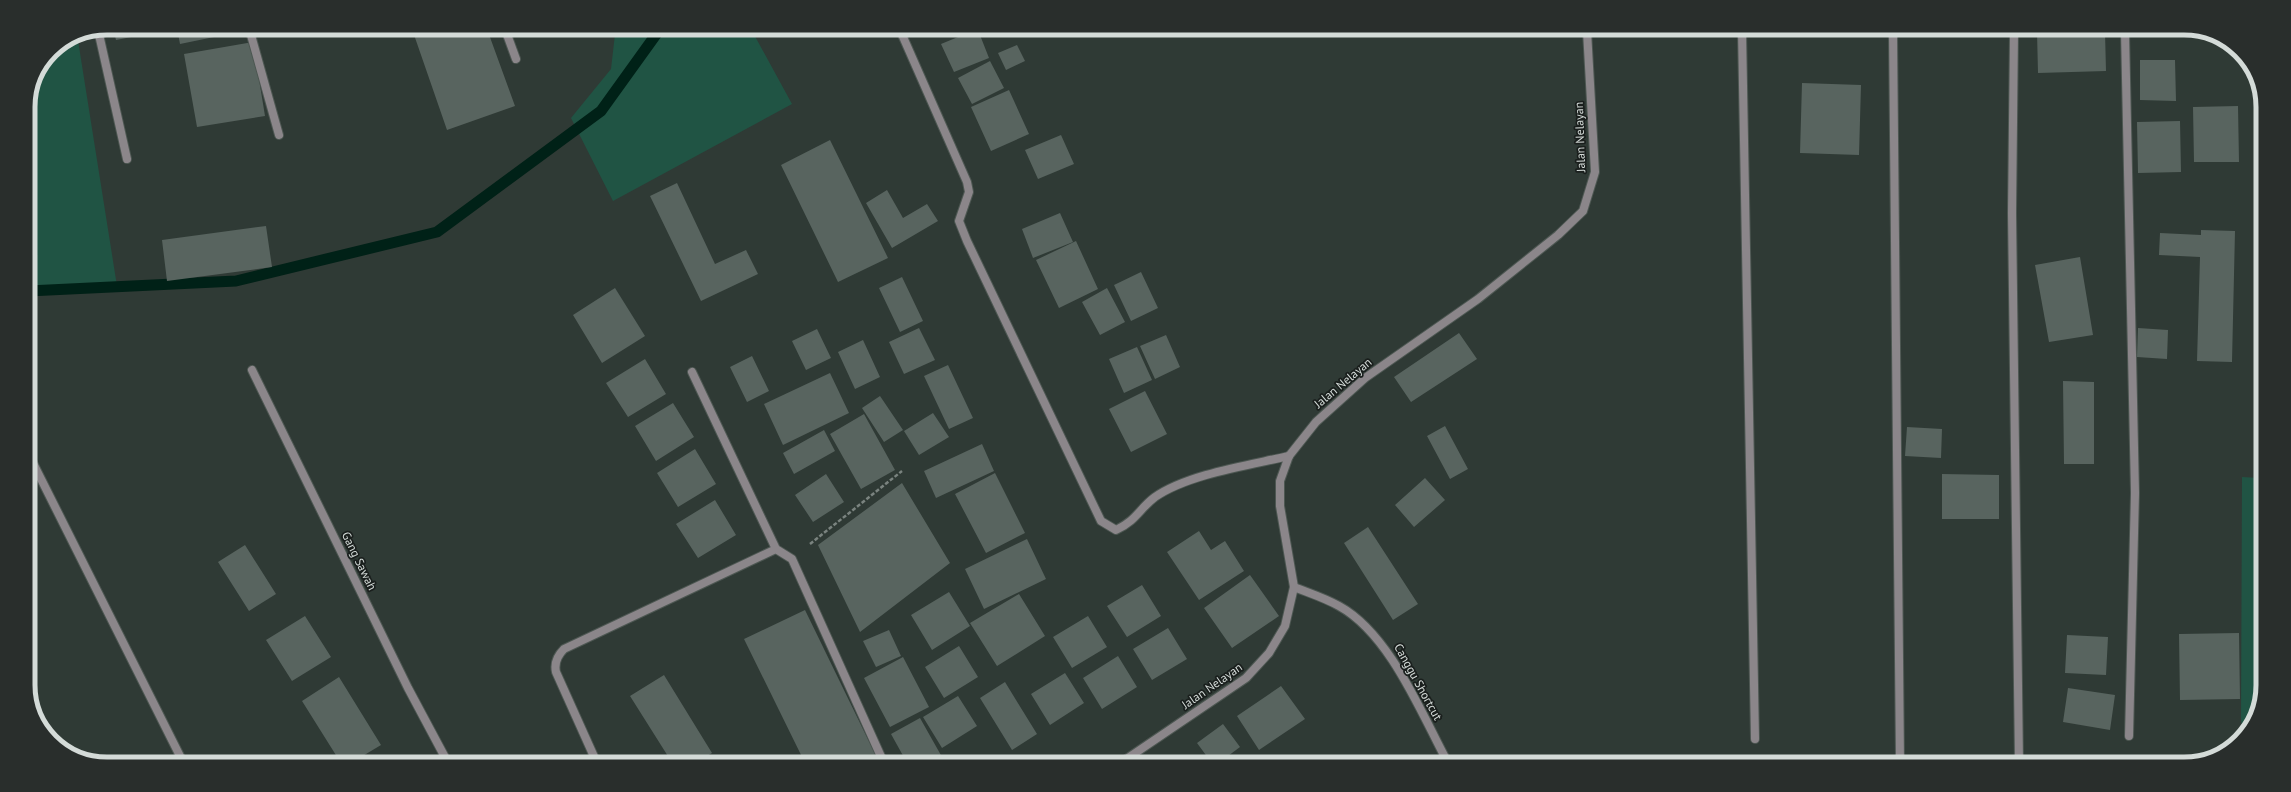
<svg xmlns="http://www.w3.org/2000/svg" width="2291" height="792" viewBox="0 0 2291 792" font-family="'PT Sans',sans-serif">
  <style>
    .green { fill: #205444 }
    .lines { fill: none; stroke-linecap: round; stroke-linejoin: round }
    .stream { stroke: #002117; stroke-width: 11 }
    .building { fill: #58645f }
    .minor-casing { stroke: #4d5752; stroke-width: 10 }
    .tertiary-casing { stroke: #4d5752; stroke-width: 10 }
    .path { stroke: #7a837f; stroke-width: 2.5; stroke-dasharray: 4 2; stroke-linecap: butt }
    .minor { stroke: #8b868a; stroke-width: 8 }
    .tertiary { stroke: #8b868a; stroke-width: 8 }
    .labels { text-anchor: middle; stroke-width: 3.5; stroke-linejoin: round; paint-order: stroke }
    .street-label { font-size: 12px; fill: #d4dbd8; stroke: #1a1f1d }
    .rim { fill: none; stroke: #d4dbd8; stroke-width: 5 }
  </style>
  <rect width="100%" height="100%" fill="#2f3a35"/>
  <path class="green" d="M622,29H751L792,104L613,201L571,118L611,69L615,34Z
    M77,34L117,286L28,293V102C39,63 43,57 77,34Z
    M2242,477L2260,478L2259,710L2243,732L2241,720Z"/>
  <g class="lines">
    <path class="stream" d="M28,291L236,281L437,232L601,111L660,29"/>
  </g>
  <path class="building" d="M113,28H172V29L116,40Z
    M177,28H218L219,36L180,44Z
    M412,29H487L515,106L447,130Z
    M975,30H978L989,58L954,72L941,44Z
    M1812,31H1863V34L1812,37Z
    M2037,32H2105L2106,71L2038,73Z
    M253,42L265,116L197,127L184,54Z
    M1017,45L1025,61L1006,70L998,53Z
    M2140,60H2175L2176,101L2140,100Z
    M990,61L1004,88L972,104L958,78Z
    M1802,83L1861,85L1859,155L1800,153Z
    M1009,90L1029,134L991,151L971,107Z
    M2238,106L2239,162H2194L2193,107Z
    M2180,121L2181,172L2138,173L2137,122Z
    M1061,135L1074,164L1038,179L1025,150Z
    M830,140L888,258L838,282L781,165Z
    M677,183L715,264L746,250L758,274L701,301L650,196Z
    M887,190L903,218L927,204L938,221L892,248L866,203Z
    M1060,213L1073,242L1033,258L1022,229Z
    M266,226L272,267L167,281L162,240Z
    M2201,230L2235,231L2232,362L2197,361L2200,257L2159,255L2160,233L2201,235Z
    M1076,241L1098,289L1059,308L1036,260Z
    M2080,257L2093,335L2049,342L2035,265Z
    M1141,272L1158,308L1131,321L1114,285Z
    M902,277L923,321L900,332L879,288Z
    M615,288L645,336L602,363L573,315Z
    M1107,288L1125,322L1100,335L1082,302Z
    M919,328L935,360L904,374L889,342Z
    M2138,328L2168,330L2167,359L2137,357Z
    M817,329L831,358L806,370L792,341Z
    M1459,333L1477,359L1411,402L1394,377Z
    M1166,335L1180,367L1155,379L1140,346Z
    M863,340L880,377L855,389L838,352Z
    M1137,347L1152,380L1124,393L1109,359Z
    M752,356L769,391L747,402L730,367Z
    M645,359L666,394L628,417L606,383Z
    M948,365L973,418L949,429L924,376Z
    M830,373L849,413L783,445L764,404Z
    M2063,381L2094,382V464H2064Z
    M1145,391L1167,434L1131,452L1109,409Z
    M880,396L903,430L884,442L862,408Z
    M673,403L694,437L656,461L635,426Z
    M933,413L949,437L919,455L904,431Z
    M864,414L895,470L861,489L830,434Z
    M1445,426L1468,469L1450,479L1427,436Z
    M1907,427L1942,429L1941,458L1905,456Z
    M824,430L835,451L794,474L783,453Z
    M982,444L994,471L936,498L924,471Z
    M695,449L716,484L678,507L657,473Z
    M995,473L1025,533L986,553L955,494Z
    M826,474L844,502L813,522L795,495Z
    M1942,474L1999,475V519H1942Z
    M1425,478L1445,500L1414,527L1395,505Z
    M902,483L950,563L860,632L818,545Z
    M715,500L736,535L698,558L676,524Z
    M1368,527L1418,604L1393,620L1344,543Z
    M1199,531L1211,550L1225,541L1244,571L1199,600L1167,552Z
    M1027,539L1046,579L984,609L965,569Z
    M245,545L276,594L249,611L218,562Z
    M1250,575L1279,616L1232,648L1204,608Z
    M1142,585L1161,616L1127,637L1107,606Z
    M949,592L970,626L932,650L911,615Z
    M1019,594L1045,636L997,666L970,623Z
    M805,610L878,760L875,761H804L744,639Z
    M305,616L331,657L292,681L266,640Z
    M1088,616L1107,647L1072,668L1053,637Z
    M1168,628L1187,659L1152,680L1133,649Z
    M889,630L901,656L876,667L863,641Z
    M2239,633L2240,699L2180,700L2179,634Z
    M2067,635L2108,637L2106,675L2065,673Z
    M959,646L978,677L944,698L925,667Z
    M1118,656L1137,687L1102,709L1083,678Z
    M903,657L929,707L890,727L864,678Z
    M1065,673L1084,703L1050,725L1031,694Z
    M664,675L712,753L699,761H671L630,696Z
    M339,677L381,745L356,760H339L302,701Z
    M1005,682L1037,734L1012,750L980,698Z
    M1281,686L1305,719L1259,750L1237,716Z
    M2068,688L2115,695L2110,730L2063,722Z
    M958,696L977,726L942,748L923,717Z
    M920,718L942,757L934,762L906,761L891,734Z
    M1223,724L1240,747L1220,762H1211L1197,743Z
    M946,755L950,762H936Z"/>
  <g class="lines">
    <defs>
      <path id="minor" d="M249,28L279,135
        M505,29L516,59
        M98,30L127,159
        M900,30L967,182L969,192L959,221L967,241L1101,521L1116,530C1137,520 1139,509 1155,497C1188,474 1250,465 1289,456
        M1742,31L1755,739
        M1893,32L1900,763
        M2014,32L2012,213L2019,764
        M2125,32L2135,493L2129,736
        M252,370L408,688L447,761
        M692,372L776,549L792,559L883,761
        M28,453L182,760
        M596,761L556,672C554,663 557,656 564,649L776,549
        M1122,762L1246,678L1269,653L1285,626L1294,587"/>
      <path id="tertiary" d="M1448,763C1421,713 1390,634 1339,606C1325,598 1309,593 1294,587L1280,506V481L1289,456L1316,422L1365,378L1478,299L1558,235L1583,211L1595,172L1587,31"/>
    </defs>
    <use href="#minor" class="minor-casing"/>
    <use href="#tertiary" class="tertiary-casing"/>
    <path class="path" d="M810,544L902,471"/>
    <use href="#minor" class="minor"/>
    <use href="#tertiary" class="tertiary"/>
  </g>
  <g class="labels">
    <g class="street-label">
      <text transform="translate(1580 137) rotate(-92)" y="4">Jalan Nelayan</text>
      <text transform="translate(1343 383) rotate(-40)" y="4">Jalan Nelayan</text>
      <text transform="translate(359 561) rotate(64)" y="4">Gang Sawah</text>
      <text transform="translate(1418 682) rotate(61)" y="4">Canggu Shortcut</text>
      <text transform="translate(1212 686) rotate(-35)" y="4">Jalan Nelayan</text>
    </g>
  </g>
  <path d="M0 0H2291V792H0ZM107 35H2184A72 72 0 0 1 2256 107V685A72 72 0 0 1 2184 757H107A72 72 0 0 1 35 685V107A72 72 0 0 1 107 35Z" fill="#292e2c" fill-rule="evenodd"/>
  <path class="rim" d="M107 35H2184A72 72 0 0 1 2256 107V685A72 72 0 0 1 2184 757H107A72 72 0 0 1 35 685V107A72 72 0 0 1 107 35Z"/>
</svg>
